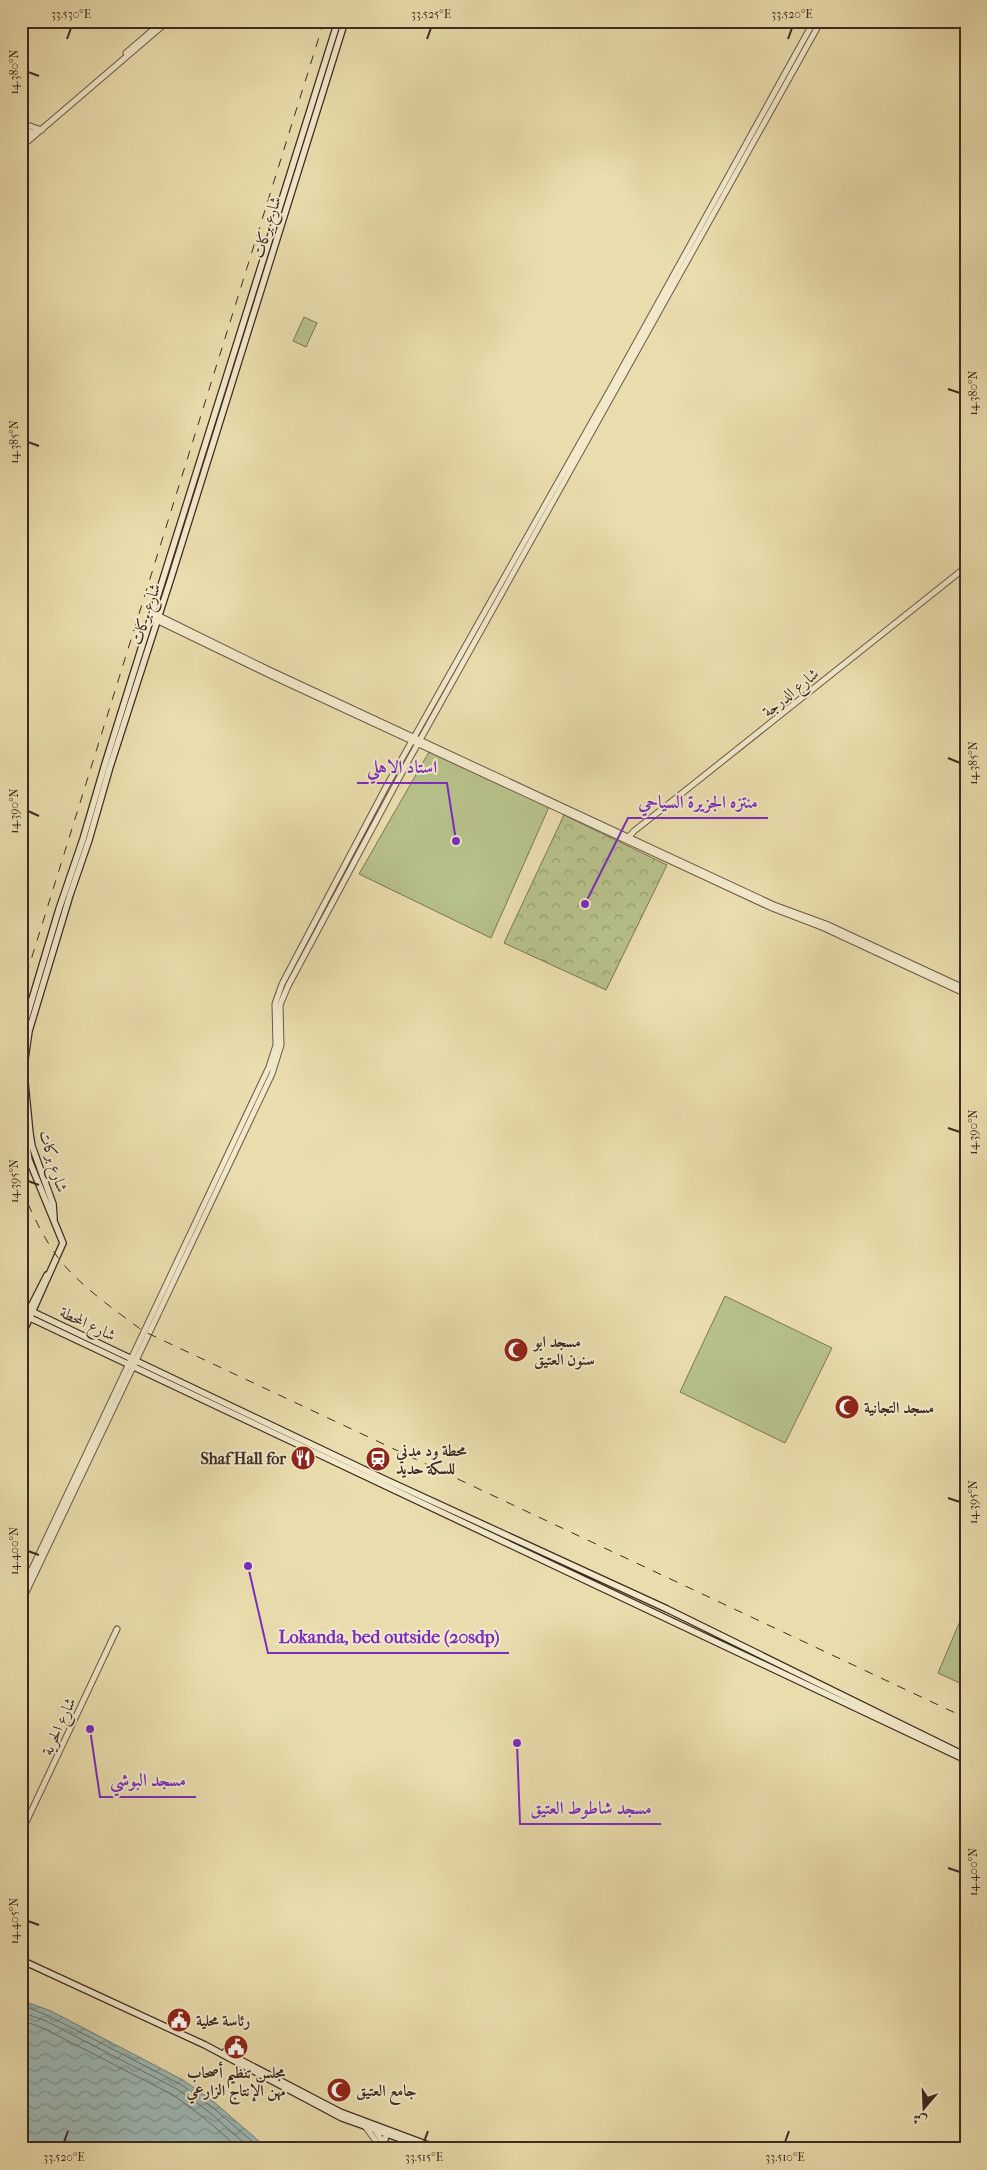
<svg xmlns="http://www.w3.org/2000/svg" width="987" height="2170" viewBox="0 0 987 2170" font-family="'IM FELL French Canon',Amiri,serif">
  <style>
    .forest { fill: url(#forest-crowns); stroke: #7a7656 }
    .pitch { fill: #b7c18a; stroke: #7a7656 }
    .water { fill: url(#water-waves); stroke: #77807b }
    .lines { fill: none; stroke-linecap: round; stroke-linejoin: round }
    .shore { stroke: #6d726c; stroke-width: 1 }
    .tertiary-casing { stroke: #685846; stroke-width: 7 }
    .secondary-casing { stroke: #3d2b23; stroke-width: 8 }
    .tertiary { stroke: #f1e9ca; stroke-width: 5 }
    .secondary { stroke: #f1e9ca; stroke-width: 5.5 }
    .rail { stroke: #3d2b23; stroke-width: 1; stroke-dasharray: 9 9; stroke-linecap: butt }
    .ticks { fill: none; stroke: #3d2b23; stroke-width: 2 }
    .labels { text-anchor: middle; stroke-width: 4; stroke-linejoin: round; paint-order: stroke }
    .street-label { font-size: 16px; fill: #3d2b23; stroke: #f1e9ca }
    .poi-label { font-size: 16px; font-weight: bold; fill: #3d2b23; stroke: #f1e9ca; text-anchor: start }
    .leader { fill: none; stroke: #7b2cbf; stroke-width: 2 }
    .callout-dot { fill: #7b2cbf; stroke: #f1e9ca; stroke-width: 2 }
    .callout-label { font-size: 18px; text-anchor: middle; font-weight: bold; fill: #7b2cbf; stroke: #f1e9ca; stroke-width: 4; stroke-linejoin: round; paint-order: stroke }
    .neatline { fill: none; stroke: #3d2b23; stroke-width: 2 }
    .ticks-label { font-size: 12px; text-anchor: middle; fill: #3d2b23 }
  </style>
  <defs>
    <pattern id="forest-crowns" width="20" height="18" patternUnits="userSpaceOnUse" patternTransform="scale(1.25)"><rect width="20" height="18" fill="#b7c18a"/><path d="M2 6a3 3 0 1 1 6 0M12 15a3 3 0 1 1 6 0" fill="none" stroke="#969d70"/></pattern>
    <pattern id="water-waves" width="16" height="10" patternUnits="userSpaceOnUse" patternTransform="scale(1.25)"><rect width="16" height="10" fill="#9db9b5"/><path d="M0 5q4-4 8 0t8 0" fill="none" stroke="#819793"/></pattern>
  </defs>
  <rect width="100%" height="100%" fill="#eaddad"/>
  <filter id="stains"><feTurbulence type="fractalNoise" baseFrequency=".004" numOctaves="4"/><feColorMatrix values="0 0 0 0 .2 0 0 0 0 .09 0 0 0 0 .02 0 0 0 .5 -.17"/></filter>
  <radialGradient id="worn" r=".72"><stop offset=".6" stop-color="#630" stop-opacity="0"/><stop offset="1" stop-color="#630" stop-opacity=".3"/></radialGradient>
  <path class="forest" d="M564,815L667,865L606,990L504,943Z"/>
  <path class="pitch" d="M304,317L317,323L306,347L293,341Z
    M429,752L549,807L491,938L359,874Z
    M725,1296L832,1348L785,1443L680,1392Z
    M966,1607V1686L938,1673Z"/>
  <path class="water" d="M21,2000L51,2011L183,2080L214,2102L268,2149H21Z"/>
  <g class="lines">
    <path class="shore" d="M21,2005L49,2016L180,2084L211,2106L261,2149
      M21,2012L46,2021L177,2089L208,2111L251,2149
      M21,2020L43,2028L173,2095L203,2117L240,2149"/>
    <defs>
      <path id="tertiary" d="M126,53L154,29
        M21,123L42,130
        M21,128L34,133
        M21,142L34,132
        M21,147L168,21
        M153,613L267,669L774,905L826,924L966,989
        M152,618L272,676L772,908L824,928L966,994
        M627,839L634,831L666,806L966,567
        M21,1592L269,1067L276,1045L275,1004L282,984L386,787L611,388L814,21
        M21,1603L272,1074L281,1045L280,1005L288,986L406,765L821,21
        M21,1833L117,1629
        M364,2125L382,2149
        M374,2129L388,2149
        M955,2149L966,2143"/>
      <path id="secondary" d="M21,1036L59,909L83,839L105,764L338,21
        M21,1113L29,1160L63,1243L21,1337
        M54,1219L53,1204L32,1146L30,1134L25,1083V1059L29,1031L70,895L89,840L110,767L171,578L345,21
        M29,1310L384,1479L667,1609L966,1756
        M26,1316L966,1760
        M21,1326L47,1275
        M21,1960L205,2045L342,2118L429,2149
        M225,2052L340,2112L439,2149
        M384,2142L387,2133"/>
    </defs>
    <use href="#tertiary" class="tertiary-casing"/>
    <use href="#secondary" class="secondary-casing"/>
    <use href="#tertiary" class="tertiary"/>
    <use href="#secondary" class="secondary"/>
    <path class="rail" d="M21,992L324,21
      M21,1187C30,1210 42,1235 56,1255C77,1284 115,1310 143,1331L966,1718"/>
  </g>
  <path class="ticks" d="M67,39L71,28M427,39L431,28M788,39L792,28M28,72L39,76M948,389L960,393M28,442L39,446M948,758L960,763M28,811L39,816M948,1128L960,1132M28,1181L39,1185M948,1498L960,1502M28,1551L39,1555M948,1868L960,1872M28,1921L39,1925M64,2142L68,2131M424,2142L428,2131M785,2142L789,2131"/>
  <defs>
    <symbol id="mosque-disc" viewBox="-11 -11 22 22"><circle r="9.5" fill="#8f2418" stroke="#f1e9ca"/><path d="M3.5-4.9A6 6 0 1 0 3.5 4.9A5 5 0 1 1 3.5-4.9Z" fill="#fff"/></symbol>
    <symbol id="restaurant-disc" viewBox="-11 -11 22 22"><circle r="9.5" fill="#8f2418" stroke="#f1e9ca"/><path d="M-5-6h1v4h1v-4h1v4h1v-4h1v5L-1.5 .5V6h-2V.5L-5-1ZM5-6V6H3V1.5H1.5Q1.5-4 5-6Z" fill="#fff"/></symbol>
    <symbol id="station-disc" viewBox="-11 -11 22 22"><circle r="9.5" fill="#8f2418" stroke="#f1e9ca"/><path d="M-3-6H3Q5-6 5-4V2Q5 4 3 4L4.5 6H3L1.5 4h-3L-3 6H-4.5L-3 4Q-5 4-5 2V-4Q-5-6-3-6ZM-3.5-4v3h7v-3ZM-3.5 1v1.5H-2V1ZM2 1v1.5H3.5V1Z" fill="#fff"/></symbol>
    <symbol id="civic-disc" viewBox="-11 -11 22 22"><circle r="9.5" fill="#8f2418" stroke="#f1e9ca"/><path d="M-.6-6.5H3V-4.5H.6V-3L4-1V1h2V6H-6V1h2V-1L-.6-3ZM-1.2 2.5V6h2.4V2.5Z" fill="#fff"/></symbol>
  </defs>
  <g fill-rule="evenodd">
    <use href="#mosque-disc" x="502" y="1336" width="28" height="28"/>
    <use href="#mosque-disc" x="833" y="1393" width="28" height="28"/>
    <use href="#restaurant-disc" x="289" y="1444" width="28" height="28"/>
    <use href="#station-disc" x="364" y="1445" width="28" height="28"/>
    <use href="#civic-disc" x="165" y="2006" width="28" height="28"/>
    <use href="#civic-disc" x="222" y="2033" width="28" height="28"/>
    <use href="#mosque-disc" x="325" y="2076" width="28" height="28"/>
  </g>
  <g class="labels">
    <g class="street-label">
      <text transform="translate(266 227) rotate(-73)" y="6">شارع بركات</text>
      <text transform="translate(145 614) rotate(-72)" y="6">شارع بركات</text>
      <text transform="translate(790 692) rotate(-39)" y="6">شارع الدرجة</text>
      <text transform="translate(54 1161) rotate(73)" y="6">شارع بركات</text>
      <text transform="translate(88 1323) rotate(25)" y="6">شارع المحطة</text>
      <text transform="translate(58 1726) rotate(-66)" y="6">شارع الحرية</text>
    </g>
    <g class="poi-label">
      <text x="534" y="1347">مسجد ابو<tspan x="534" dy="18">سنون العتيق</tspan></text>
      <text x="864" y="1413">مسجد التجانية</text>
      <text x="396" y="1456">محطة ود مدني<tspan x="396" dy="18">للسكة حديد</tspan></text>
      <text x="286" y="1464" text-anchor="end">Shaf Hall for</text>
      <text x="196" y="2026">رئاسة محلية</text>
      <text x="236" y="2078" text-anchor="middle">مجلس تنظيم أصحاب<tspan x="236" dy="18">مهن الإنتاج الزارعي</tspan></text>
      <text x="356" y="2096">جامع العتيق</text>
    </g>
  </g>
  <path class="leader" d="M456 841L447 783H357M585 904L628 818H768M248 1566L268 1653H509M90 1729L100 1797H196M517 1743L520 1824H661"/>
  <g class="callout-dot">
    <circle cx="456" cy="841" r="5"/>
    <circle cx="585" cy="904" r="5"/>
    <circle cx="248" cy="1566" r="5"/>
    <circle cx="90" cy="1729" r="5"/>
    <circle cx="517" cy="1743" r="5"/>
  </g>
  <g class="callout-label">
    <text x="402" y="773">استاد الاهلي</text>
    <text x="698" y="808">منتزه الجزيرة السياحي</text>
    <text x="389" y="1643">Lokanda, bed outside (20sdp)</text>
    <text x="148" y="1786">مسجد البوشي</text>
    <text x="591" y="1814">مسجد شاطوط العتيق</text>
  </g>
  <rect width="987" height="2170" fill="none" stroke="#eaddad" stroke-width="55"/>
  <g transform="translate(924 2108) rotate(199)" stroke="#f1e9ca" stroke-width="4" paint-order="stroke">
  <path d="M0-4L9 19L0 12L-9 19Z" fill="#3d2b23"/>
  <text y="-8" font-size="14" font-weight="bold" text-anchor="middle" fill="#3d2b23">ش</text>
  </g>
  <rect x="28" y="28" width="932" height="2114" class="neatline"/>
  <g class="ticks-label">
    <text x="71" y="18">33.530°E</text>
    <text x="431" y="18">33.525°E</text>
    <text x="792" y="18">33.520°E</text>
    <text transform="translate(14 72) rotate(-90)" y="4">14.380°N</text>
    <text transform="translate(973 393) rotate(-90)" y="4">14.380°N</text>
    <text transform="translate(14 442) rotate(-90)" y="4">14.385°N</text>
    <text transform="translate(973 763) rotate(-90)" y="4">14.385°N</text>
    <text transform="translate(14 811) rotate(-90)" y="4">14.390°N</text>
    <text transform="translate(973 1132) rotate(-90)" y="4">14.390°N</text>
    <text transform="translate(14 1181) rotate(-90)" y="4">14.395°N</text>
    <text transform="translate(973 1502) rotate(-90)" y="4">14.395°N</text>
    <text transform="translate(14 1551) rotate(-90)" y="4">14.400°N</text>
    <text transform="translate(973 1872) rotate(-90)" y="4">14.400°N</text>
    <text transform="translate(14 1921) rotate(-90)" y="4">14.405°N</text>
    <text x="64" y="2161">33.520°E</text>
    <text x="424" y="2161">33.515°E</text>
    <text x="785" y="2161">33.510°E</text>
  </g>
  <rect width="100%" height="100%" filter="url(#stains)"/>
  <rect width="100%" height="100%" fill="url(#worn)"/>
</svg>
